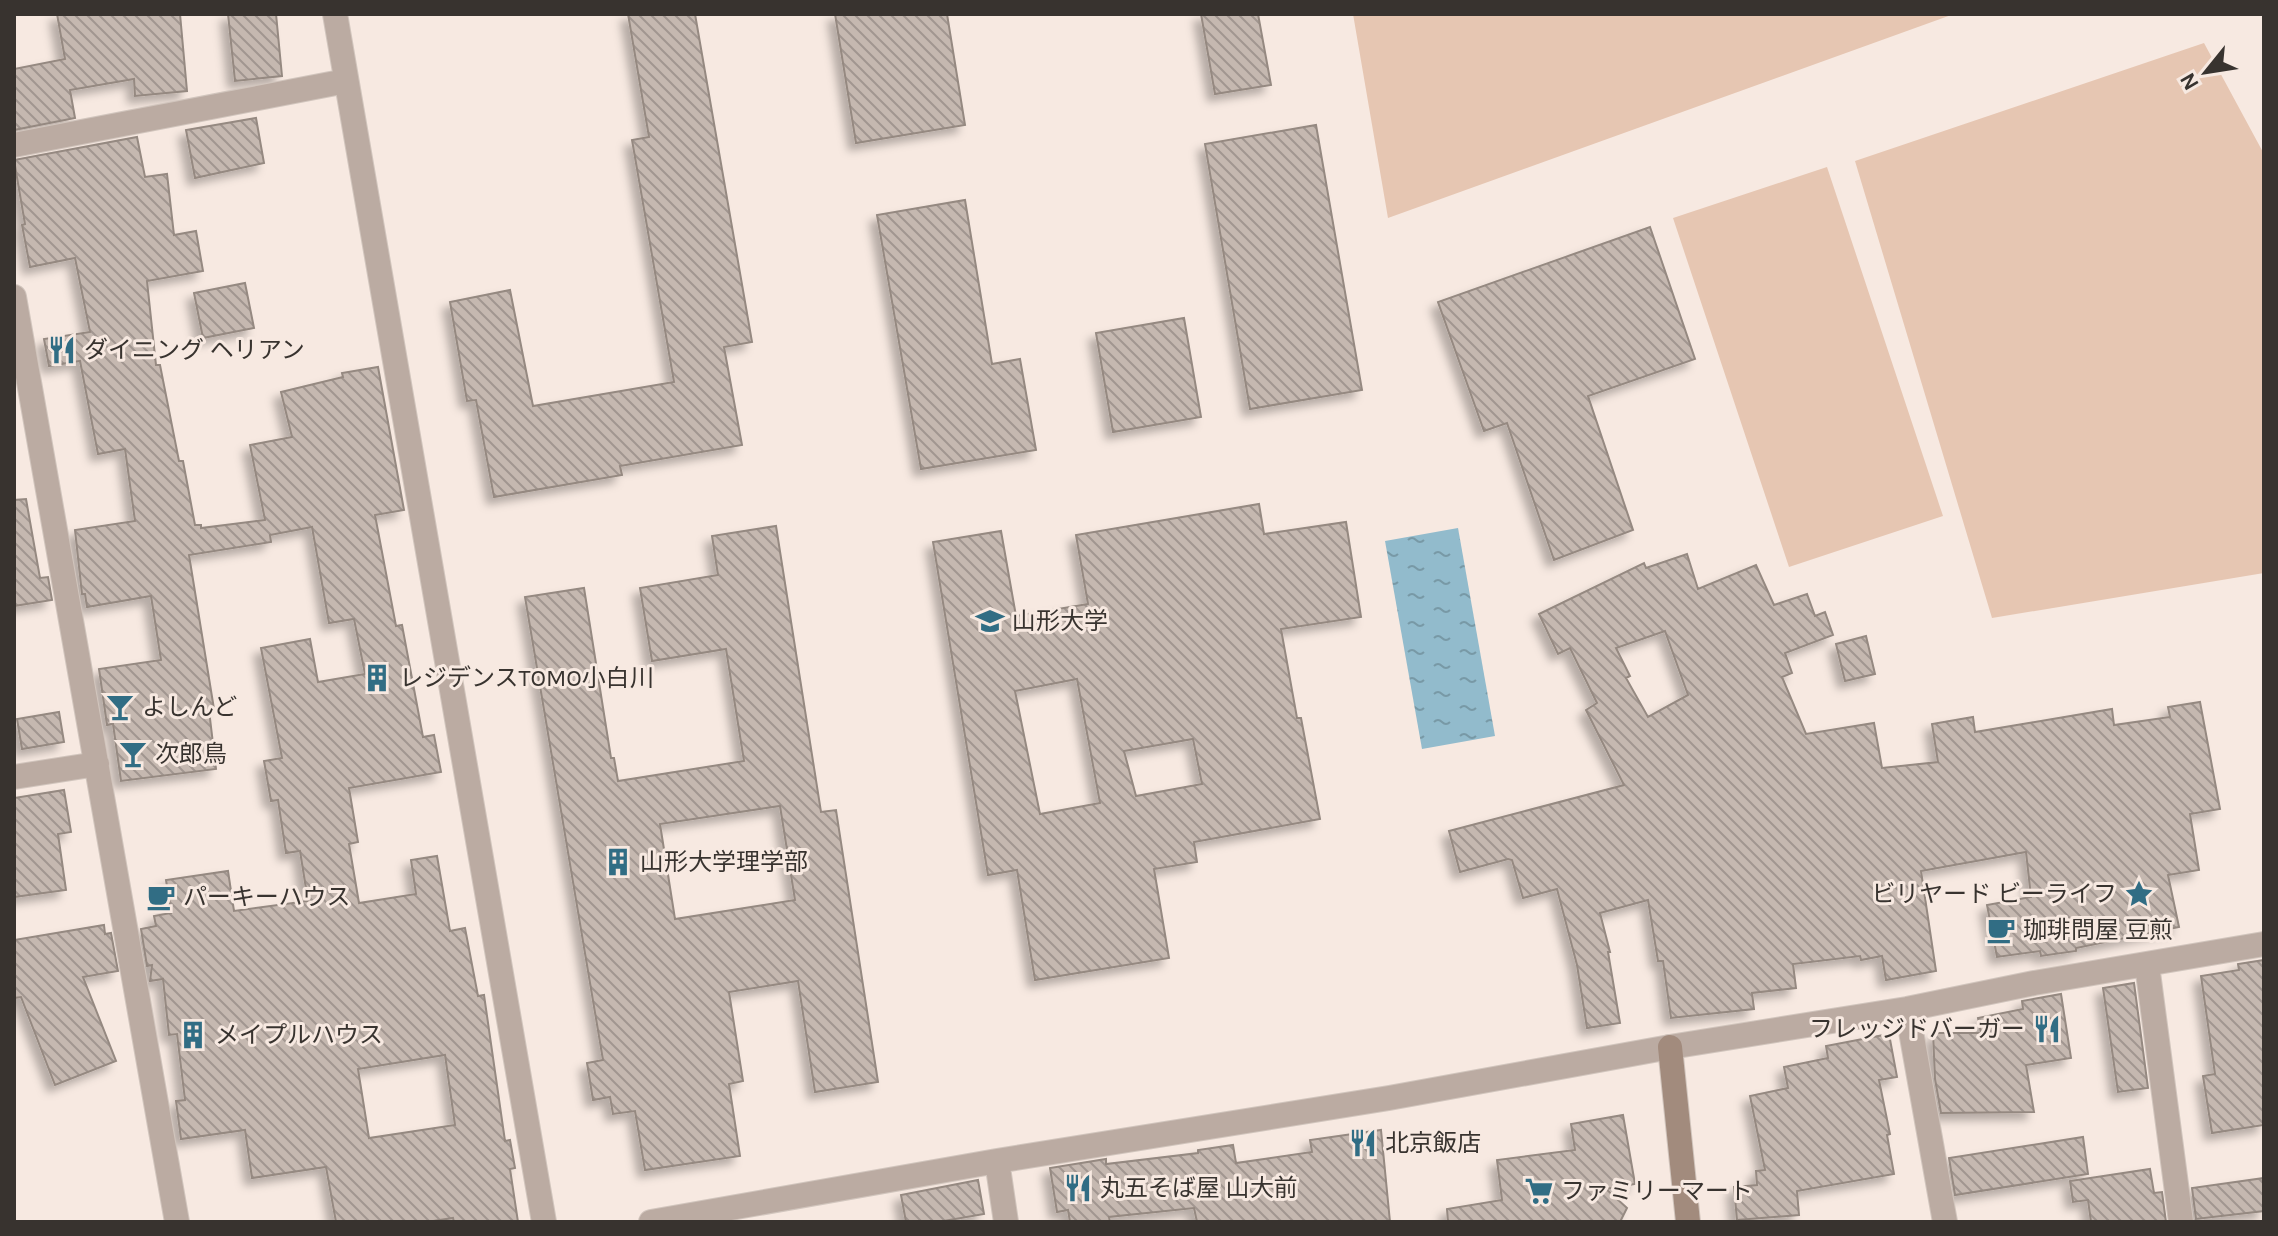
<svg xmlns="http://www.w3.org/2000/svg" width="2278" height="1236" viewBox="0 0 2278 1236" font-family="Karla,'Noto Sans JP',sans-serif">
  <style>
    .pitch { fill: #e6c6b2 }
    .water { fill: url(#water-ripples) }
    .building { fill: url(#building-back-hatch); stroke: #958981; stroke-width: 2; fill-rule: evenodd; filter: url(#shadow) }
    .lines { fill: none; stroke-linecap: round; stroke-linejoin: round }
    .street-casing { stroke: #d1c5bd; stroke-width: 26 }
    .secondary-casing { stroke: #d1c5bd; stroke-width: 26 }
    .street { stroke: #bbaba2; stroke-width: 24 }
    .secondary { stroke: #a28b7d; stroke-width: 24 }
    .labels { text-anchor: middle; stroke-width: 6; stroke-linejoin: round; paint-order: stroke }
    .poi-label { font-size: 24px; fill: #38332f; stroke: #f7e9e1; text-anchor: start }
  </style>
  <defs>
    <pattern id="water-ripples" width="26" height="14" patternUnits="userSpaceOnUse" patternTransform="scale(2)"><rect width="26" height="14" fill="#92bbcc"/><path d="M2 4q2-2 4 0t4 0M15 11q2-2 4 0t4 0" fill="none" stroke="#7899a6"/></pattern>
    <pattern id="building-back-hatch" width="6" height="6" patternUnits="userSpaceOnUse" patternTransform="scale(2)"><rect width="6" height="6" fill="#c5b8b0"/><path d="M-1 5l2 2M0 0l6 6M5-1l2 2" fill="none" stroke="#a19690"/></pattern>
    <filter id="shadow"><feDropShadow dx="-7" dy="7" stdDeviation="4" flood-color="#0004"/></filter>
  </defs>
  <rect width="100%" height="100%" fill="#f7e9e1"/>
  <path class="pitch" d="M1353,14H1954L1388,218Z
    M2204,43L2264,154V573L1992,618L1855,161Z
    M1827,167L1943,516L1789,567L1673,218Z"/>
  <path class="water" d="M1458,528L1495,736L1422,749L1385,541Z"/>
  <path class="building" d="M57,14H180L187,91L135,96L134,79L70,90L75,118L14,130V69L65,59Z
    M228,14H276L282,76L235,81Z
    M628,14H695L752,342L724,347L742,445L620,466L622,475L494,497L476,400L467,401L450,302L510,290L533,406L674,382L632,140L649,137Z
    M835,14H947L965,125L856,143Z
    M1201,14H1258L1271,85L1215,94Z
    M256,118L264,163L195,178L186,130Z
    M1316,125L1362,390L1250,409L1205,144Z
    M137,137L145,177L167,174L174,235L196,231L203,271L147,281L156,365H160L179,461H183L195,525H201V528L265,520L250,445L292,437L281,392L343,377L342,373L378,367L404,510L375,515L396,626L402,625L423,737L434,735L441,772L349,788L358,842L349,844L359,903L416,894L411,860L437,856L450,931L465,928L478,996L484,995L505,1141L510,1140L515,1168L510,1169L518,1222H454L453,1218L427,1222H336L326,1167L252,1178L245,1130L181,1139L176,1101L185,1100L177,1034L169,1035L163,979L150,981L152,965L147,966L141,929L156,926L154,916L171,913L166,880L228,871L234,911L308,901L300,851L286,853L278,800L271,801L264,761L282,758L261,648L310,639L318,682L365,674L354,619L329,623L312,527L270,535L271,542L189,555L214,709L209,710L216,769L121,781L113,724L107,725L99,669L161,660L151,596L87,607L85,594H82L75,530L135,521L125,449L98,454L80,361L49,366L44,339L90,332L75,258L30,267L22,225L25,224L14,160ZM445,1055L455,1125L369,1138L358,1069Z
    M965,200L992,364L1020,359L1036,450L921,469L877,215Z
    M1650,227L1695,359L1588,396L1633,530L1554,560L1507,423L1484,431L1438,302Z
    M245,283L254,328L203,338L194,293Z
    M1184,318L1201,417L1113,432L1096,333Z
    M26,499L40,578L48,577L52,600L14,606V500Z
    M1259,504L1264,534L1346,522L1361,617L1281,629L1297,718H1301L1320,819L1194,842L1197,862L1154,869L1169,958L1035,980L1017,870L988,875L933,542L1001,531L1016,616L1088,604L1076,535ZM1077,679L1100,803L1040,814L1015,691ZM1193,739L1202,784L1136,796L1124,751Z
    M776,526L821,812L836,810L878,1082L815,1092L798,981L729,992L743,1081L729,1084L740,1156L645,1170L635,1111L613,1114L610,1097L593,1100L587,1063L603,1060L525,597L584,588L611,758H614L618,781L744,761L726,649L652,661L640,588L718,575L712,536ZM780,806L795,900L675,919L660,824Z
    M1687,554L1698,589L1756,565L1774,605L1807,594L1815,616L1825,612L1833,635L1785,653L1792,673L1782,677L1806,734L1874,723L1882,768L1938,762L1932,724L1973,717L1975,732L2112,709L2114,725L2170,717L2168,707L2200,702L2220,809L2190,814L2199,870L2168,875L2179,927L2076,948V951L2041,956L2040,951L1997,957L1987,905L2031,897L2026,852L1921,871L1936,971L1886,980L1882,956L1861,960L1860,956L1793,964L1796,988L1752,993L1754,1009L1671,1018L1663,961H1658L1648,900L1600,913L1610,952H1608L1620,1023L1587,1028L1577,965L1557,889L1523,898L1512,860L1508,859L1460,872L1449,831L1624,785L1586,710L1597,703L1570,648L1558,654L1539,614L1644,563L1646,568ZM1665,631L1688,695L1648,717L1626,678L1630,676L1616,648Z
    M1866,636L1875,674L1845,681L1836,644Z
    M59,712L64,742L22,749L17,719Z
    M64,790L71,832L58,834L66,890L14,897V798Z
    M104,925L105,934L111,933L118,971L83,977L116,1061L55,1085L21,997L14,998V940Z
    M2264,960V1125L2212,1133L2203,1076L2215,1074L2201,976L2239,970L2238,964Z
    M2134,983L2148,1088L2118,1092L2103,988Z
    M2061,994L2071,1058L2026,1065L2034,1112L1941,1113L1935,1079L1933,1033H1981L1978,1018L2023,1009L2022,1001Z
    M1889,1034L1897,1077L1879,1080L1890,1134L1887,1135L1894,1174L1797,1191L1799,1215L1737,1220L1734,1187L1757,1185L1756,1171L1765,1170L1750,1096L1788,1088L1784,1067L1828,1058L1826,1046Z
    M1623,1115L1635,1184L1606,1189L1627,1208L1620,1222H1448L1447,1209L1502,1200L1497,1160L1575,1150L1571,1124Z
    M1381,1130L1390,1222H1197L1194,1208L1109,1217L1110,1222H1070L1068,1210L1057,1212L1050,1168L1106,1159V1164L1198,1153V1150L1233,1145L1236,1163L1312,1152L1310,1140Z
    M2083,1137L2088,1174L1955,1195L1949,1158Z
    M2150,1169L2154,1193L2162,1192L2166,1222H2091L2088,1200L2073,1202L2070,1181Z
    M2264,1178V1211L2196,1219L2192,1188Z
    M978,1180L984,1214L938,1222H906L901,1195Z"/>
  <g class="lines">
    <defs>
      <path id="street" d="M335,14L544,1222
        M14,145L346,81
        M14,297L177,1222
        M14,777L97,764
        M2147,965L2181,1222
        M1907,1009L1945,1222
        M997,1161L1006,1222
        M651,1222L997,1161L1389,1098L1670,1047L1907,1009L2034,983L2264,944"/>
      <path id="secondary" d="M1670,1047L1688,1222"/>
    </defs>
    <use href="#street" class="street-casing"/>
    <use href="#secondary" class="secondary-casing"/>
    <use href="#street" class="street"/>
    <use href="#secondary" class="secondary"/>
  </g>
  <defs>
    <symbol id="restaurant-bare" viewBox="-9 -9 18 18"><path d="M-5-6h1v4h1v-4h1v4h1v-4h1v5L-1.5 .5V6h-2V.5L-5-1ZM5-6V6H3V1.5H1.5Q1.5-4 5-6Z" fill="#316d84" stroke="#f7e9e1" stroke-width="2.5" paint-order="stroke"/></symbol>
    <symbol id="university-bare" viewBox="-9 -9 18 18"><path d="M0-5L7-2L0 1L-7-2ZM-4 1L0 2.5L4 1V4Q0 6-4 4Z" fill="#316d84" stroke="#f7e9e1" stroke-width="2.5" paint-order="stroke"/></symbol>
    <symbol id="building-bare" viewBox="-9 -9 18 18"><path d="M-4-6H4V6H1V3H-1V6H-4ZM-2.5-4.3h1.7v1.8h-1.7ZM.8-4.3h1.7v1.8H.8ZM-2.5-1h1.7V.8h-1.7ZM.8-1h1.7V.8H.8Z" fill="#316d84" stroke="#f7e9e1" stroke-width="2.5" paint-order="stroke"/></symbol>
    <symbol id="bar-bare" viewBox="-9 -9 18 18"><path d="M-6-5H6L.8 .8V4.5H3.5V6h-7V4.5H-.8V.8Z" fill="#316d84" stroke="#f7e9e1" stroke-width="2.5" paint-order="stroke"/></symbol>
    <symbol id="sight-bare" viewBox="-9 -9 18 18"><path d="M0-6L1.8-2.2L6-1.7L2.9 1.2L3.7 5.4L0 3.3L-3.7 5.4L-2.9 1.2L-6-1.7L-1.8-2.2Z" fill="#316d84" stroke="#f7e9e1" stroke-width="2.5" paint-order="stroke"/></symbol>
    <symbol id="cafe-bare" viewBox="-9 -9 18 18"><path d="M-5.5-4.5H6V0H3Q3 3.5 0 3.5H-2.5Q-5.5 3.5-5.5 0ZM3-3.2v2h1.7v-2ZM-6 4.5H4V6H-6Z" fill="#316d84" stroke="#f7e9e1" stroke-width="2.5" paint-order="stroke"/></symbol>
    <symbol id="supermarket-bare" viewBox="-9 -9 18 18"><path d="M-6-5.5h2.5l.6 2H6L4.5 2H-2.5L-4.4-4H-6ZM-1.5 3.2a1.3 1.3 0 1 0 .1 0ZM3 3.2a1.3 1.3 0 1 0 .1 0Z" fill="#316d84" stroke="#f7e9e1" stroke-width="2.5" paint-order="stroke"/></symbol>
  </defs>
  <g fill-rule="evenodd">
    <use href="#restaurant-bare" x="42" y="330" width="40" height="40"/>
    <use href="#university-bare" x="970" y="601" width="40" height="40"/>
    <use href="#building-bare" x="357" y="658" width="40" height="40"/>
    <use href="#bar-bare" x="100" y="687" width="40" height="40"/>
    <use href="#bar-bare" x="113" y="734" width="40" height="40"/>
    <use href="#building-bare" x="598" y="842" width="40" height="40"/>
    <use href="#sight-bare" x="2119" y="874" width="40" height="40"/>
    <use href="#cafe-bare" x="141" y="877" width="40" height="40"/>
    <use href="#cafe-bare" x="1981" y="910" width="40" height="40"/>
    <use href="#restaurant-bare" x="2027" y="1009" width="40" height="40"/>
    <use href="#building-bare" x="173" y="1015" width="40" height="40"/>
    <use href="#restaurant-bare" x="1343" y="1123" width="40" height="40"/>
    <use href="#restaurant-bare" x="1058" y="1168" width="40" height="40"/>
    <use href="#supermarket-bare" x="1519" y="1171" width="40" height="40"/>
  </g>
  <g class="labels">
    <g class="poi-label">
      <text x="84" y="358">ダイニング ヘリアン</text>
      <text x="1012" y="629">山形大学</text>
      <text x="399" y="686">レジデンスTOMO小白川</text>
      <text x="142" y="715">よしんど</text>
      <text x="155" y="762">次郎鳥</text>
      <text x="640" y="870">山形大学理学部</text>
      <text x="2117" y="902" text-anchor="end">ビリヤード ビーライフ</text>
      <text x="183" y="905">パーキーハウス</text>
      <text x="2023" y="938">珈琲問屋 豆煎</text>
      <text x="2025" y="1037" text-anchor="end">フレッジドバーガー</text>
      <text x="215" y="1043">メイプルハウス</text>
      <text x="1385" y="1151">北京飯店</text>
      <text x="1100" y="1196">丸五そば屋 山大前</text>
      <text x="1561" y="1199">ファミリーマート</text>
    </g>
  </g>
  <rect width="2278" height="1236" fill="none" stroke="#38332f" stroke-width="32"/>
  <g transform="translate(2206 72) rotate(240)" stroke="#f7e9e1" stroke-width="6" paint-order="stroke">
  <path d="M0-6L14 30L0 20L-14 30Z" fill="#38332f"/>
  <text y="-12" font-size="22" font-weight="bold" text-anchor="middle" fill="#38332f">N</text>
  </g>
</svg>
